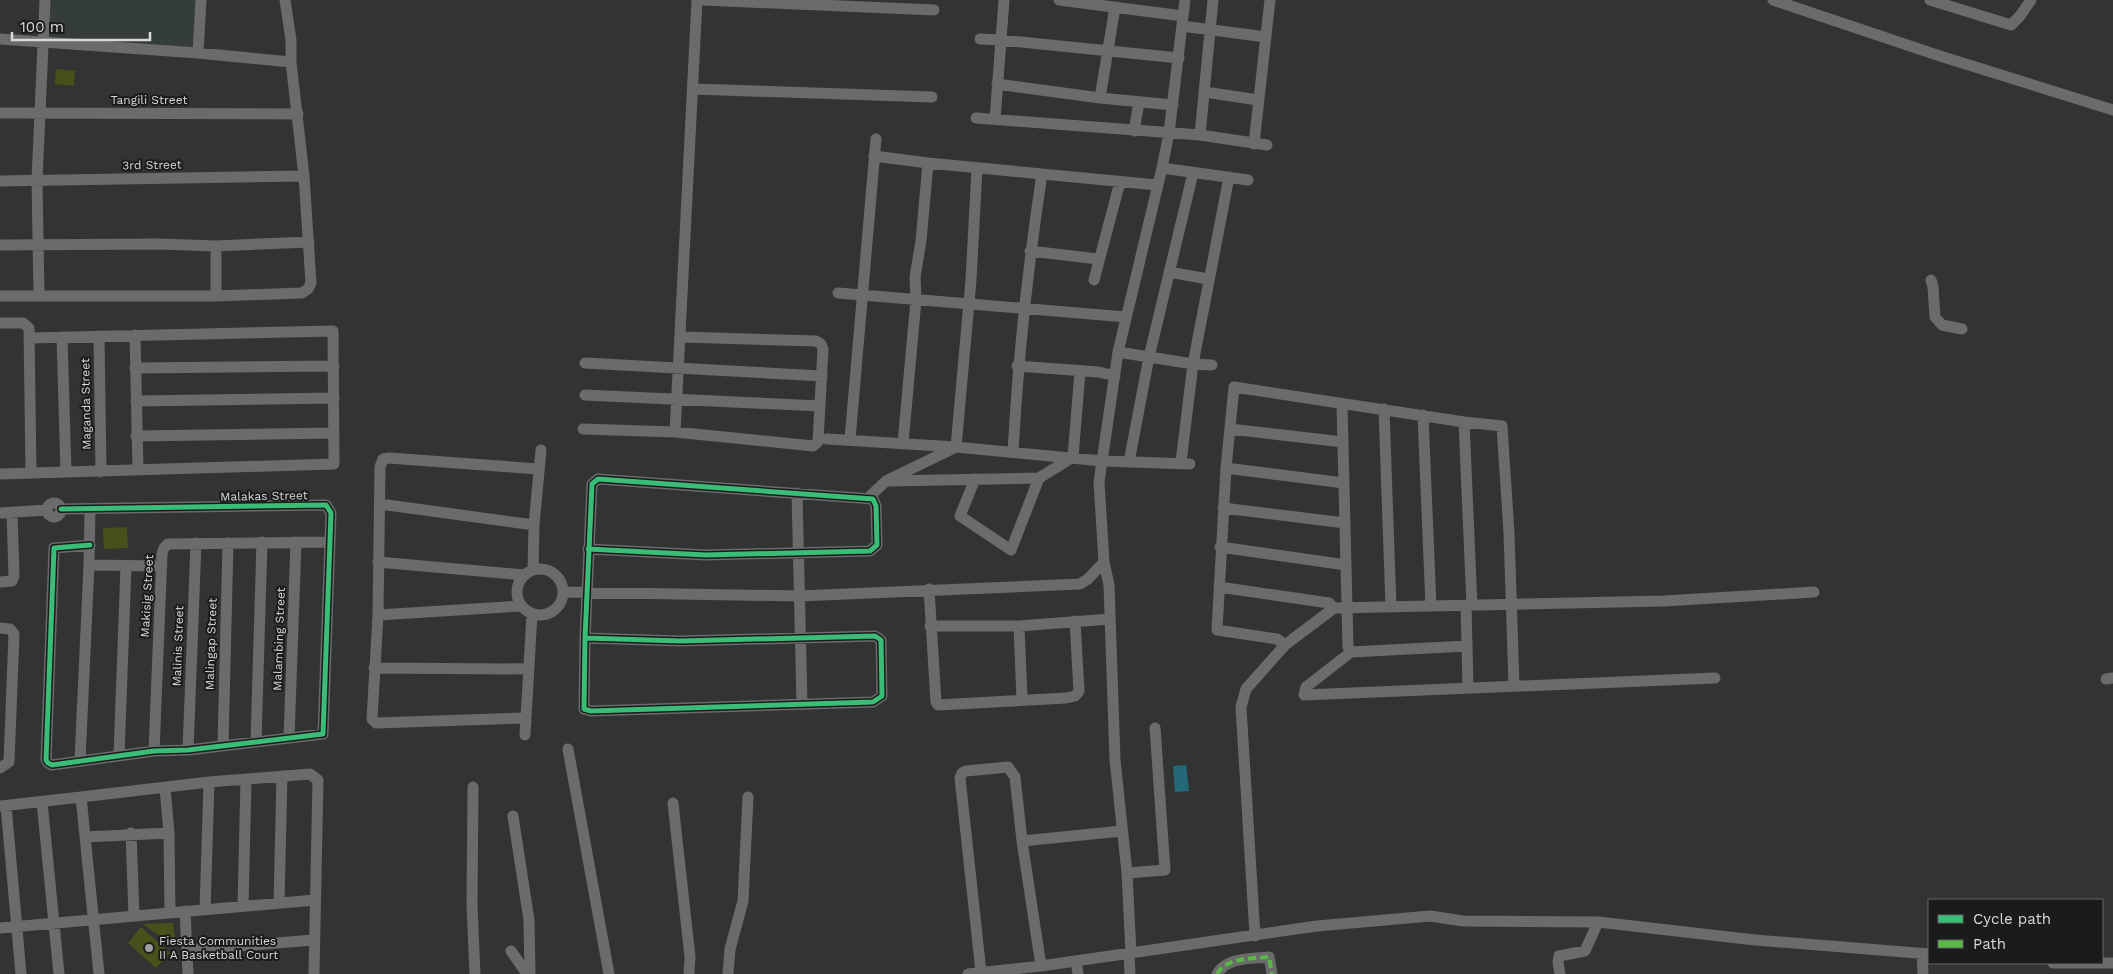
<svg xmlns="http://www.w3.org/2000/svg" width="2113" height="974" viewBox="0 0 2113 974" font-family="'Work Sans',sans-serif">
  <style>
    .built { fill: #343d38 }
    .green { fill: #4a501a }
    .water { fill: #236977 }
    .lines { fill: none; stroke-linecap: round; stroke-linejoin: round }
    .street { stroke: #6b6b6b; stroke-width: 11 }
    .quiet { stroke: #58b947; stroke-width: 4; stroke-dasharray: 8 4; stroke-linecap: butt }
    .cycleway-casing { stroke: #1a1b1b; stroke-width: 8 }
    .cycleway { stroke: #3abd76; stroke-width: 5 }
    .poi-dot { fill: #9ea09f; stroke: #1a1b1b; stroke-width: 2 }
    .labels { text-anchor: middle; stroke-width: 4; stroke-linejoin: round; paint-order: stroke }
    .street-label { font-size: 12px; fill: #d8dad9; stroke: #1a1b1b }
    .poi-label { font-size: 12px; fill: #d8dad9; stroke: #1a1b1b; text-anchor: start }
  </style>
  <rect width="100%" height="100%" fill="#323333"/>
  <path class="built" d="M50,0H199L196,50L47,40Z"/>
  <path class="green" d="M56,69L75,71L74,86L55,84Z
    M127,527L128,548L104,549L103,528Z
    M173,923L176,948L143,924Z
    M141,927L170,953L156,968L128,943Z"/>
  <path class="water" d="M1186,765L1189,791L1175,792L1173,766Z"/>
  <g class="lines">
    <path class="street" d="M703,0L934,10
      M1059,0L1183,16
      M1773,0L1940,56L2113,110
      M1930,0L2011,25L2020,16L2031,0
      M1182,26L1266,37
      M0,39L198,53L291,62
      M980,39L1001,40L1179,58
      M198,53L201,0
      M997,84L1100,98L1173,105
      M693,89L932,97
      M1205,92L1258,100
      M1100,98L1115,7
      M0,113L298,114
      M976,118L1200,135L1267,145
      M995,119L1004,0
      M1134,131L1139,102
      M1200,135L1213,0
      M1254,144L1270,0
      M874,156L928,163L1157,185
      M1162,168L1248,180
      M0,181L304,176
      M0,245L159,244L216,246L309,242
      M1030,251L1098,259
      M1169,272L1208,279
      M1094,280L1120,182
      M1931,280L1933,287L1935,317L1942,325L1962,329
      M838,293L1126,317
      M39,295L37,180L45,0
      M0,296H216L302,293L308,289L311,283L304,176L291,62V40L285,0
      M216,296V246
      M0,323H23L29,328L31,473
      M135,335L138,470
      M99,336L101,472
      M62,337L66,472
      M1118,352L1193,364L1212,365
      M585,363L822,376
      M1017,366L1099,372L1115,376
      M135,368L334,366
      M585,395L820,406
      M136,401L334,398
      M1342,404L1348,647L1351,652
      M1384,409L1391,607
      M1423,415L1431,606
      M1464,422L1472,605
      M583,429L675,432L813,446L818,442L823,349L821,344L816,341L681,337
      M1230,429L1343,442
      M675,432L697,0
      M136,436L334,433
      M827,439L956,447L1102,461L1190,464
      M850,439L876,139
      M903,443L916,300L915,277L921,241L928,163
      M1013,452C1018,358 1028,266 1042,174
      M1129,462L1149,357L1193,173
      M1181,462L1193,364L1229,177
      M1226,468L1344,483
      M0,474L334,464L333,331L29,338
      M975,479L960,516L1011,550L1039,478
      M890,481L1039,478L1073,457L1080,372
      M797,493L802,703
      M868,498L886,481L956,447L971,280L977,168
      M47 510a7 7 0 1 1 14 0a7 7 0 1 1-14 0Z
      M380,504L534,525
      M1223,508L1345,523
      M61,509L326,505L331,513L323,734L188,750L154,751L52,765L48,763L46,760L54,548L90,545
      M0,513L47,510
      M1220,547L1346,565
      M378,562L524,575
      M89,565L162,566
      M517 592a23 23 0 1 1 46 0a23 23 0 1 1-46 0Z
      M533,570L534,525L541,450
      M0,582L12,581L14,576L12,513
      M1219,587L1329,603L1334,608
      M929,589L936,702L938,705L1066,698L1075,696L1079,691L1075,621
      M563,592L799,596L1080,584L1088,579L1104,562
      M1466,605L1468,687
      M378,615L521,606
      M930,626H1019L1110,619
      M1019,626L1022,699
      M0,628L10,629L14,634L9,762L0,768
      M585,638L681,641L875,636L881,640L882,696L873,702L591,711L584,709L585,638L592,484L598,479L873,499L876,506L877,545L870,551L706,555L588,549
      M1285,645L1277,639L1217,630L1226,468L1234,387L1464,422L1502,426L1509,533L1514,685
      M1467,646L1351,652L1306,687L1304,695L1715,678
      M374,668L529,669
      M2106,679L2113,678
      M525,718L376,723L372,719L378,615L380,467L383,459L389,458L539,469
      M525,735L532,614
      M289,738L296,542
      M256,741L262,542
      M223,745L228,543
      M568,749L609,974
      M188,750L196,543
      M154,751L162,554L164,548L168,544L328,542
      M119,755L126,567
      M80,760L89,565L90,510
      M473,787L472,905L475,974
      M165,788L169,833L170,913
      M42,802L59,974
      M673,803L690,957L689,974
      M1,806L81,797
      M6,806L21,974
      M513,816L529,920L530,974
      M131,833L134,916
      M85,837L169,833
      M1022,841L1122,831
      M1127,873L1165,870L1155,728
      M279,903L282,776
      M243,906L246,780
      M205,910L209,782
      M185,911L188,974
      M0,928L315,900
      M1255,936L1241,707L1246,689L1285,645L1334,608L1664,601L1814,592
      M187,950L314,940
      M511,951L527,974
      M1129,953L1130,974
      M1131,953L1127,873L1115,760L1109,585L1104,562L1099,482L1118,352L1162,168L1169,133L1185,0
      M1922,954L1923,974
      M1076,961L1078,974
      M2053,963H2113
      M981,972L960,778L962,773L966,771L1008,767L1015,777L1022,841L1041,966
      M99,974L81,797L209,782L310,774L318,780L314,974
      M728,974L730,949L743,901L748,797
      M968,974L1041,966L1317,926L1430,916L1463,921L1598,922L1755,940L1929,954
      M1217,974C1227,957 1251,959 1269,957L1272,974
      M1560,974L1558,962L1559,956L1585,951L1598,922"/>
    <path class="quiet" d="M1217,974C1227,957 1251,959 1269,957L1272,974"/>
    <defs>
      <path id="cycleway" d="M61,509L326,505L331,513L323,734L188,750L154,751L52,765L48,763L46,760L54,548L90,545
        M585,638L681,641L875,636L881,640L882,696L873,702L591,711L584,709L585,638L592,484L598,479L873,499L876,506L877,545L870,551L706,555L588,549"/>
    </defs>
    <use href="#cycleway" class="cycleway-casing"/>
    <use href="#cycleway" class="cycleway"/>
  </g>
  <circle class="poi-dot" cx="149" cy="948" r="5"/>
  <g class="labels">
    <g class="street-label">
      <text x="149" y="104">Tangili Street</text>
      <text transform="translate(152 165) rotate(-1)" y="4">3rd Street</text>
      <text transform="translate(86 404) rotate(-91)" y="4">Maganda Street</text>
      <text transform="translate(264 496) rotate(-1)" y="4">Malakas Street</text>
      <text transform="translate(147 596) rotate(-87)" y="4">Makisig Street</text>
      <text transform="translate(279 639) rotate(-88)" y="4">Malambing Street</text>
      <text transform="translate(211 644) rotate(-88)" y="4">Malingap Street</text>
      <text transform="translate(178 646) rotate(-88)" y="4">Malinis Street</text>
    </g>
    <g class="poi-label">
      <text x="159" y="945">Fiesta Communities<tspan x="159" dy="14">II A Basketball Court</tspan></text>
    </g>
  </g>
  <rect x="1928" y="899" width="175" height="65" fill="#1a1b1b" stroke="#666767"/>
  <rect x="1938" y="915" width="25" height="8" fill="#3abd76" stroke="#666767"/>
  <text x="1973" y="924" font-size="15" fill="#d8dad9">Cycle path</text>
  <rect x="1938" y="940" width="25" height="8" fill="#58b947" stroke="#666767"/>
  <text x="1973" y="949" font-size="15" fill="#d8dad9">Path</text>
  <path d="M12 32v8h138v-8" fill="none" stroke="#d8dad9" stroke-width="2.5"/>
  <text x="20" y="32" font-size="15" fill="#d8dad9" stroke="#1a1b1b" stroke-width="4" paint-order="stroke">100 m</text>
</svg>
